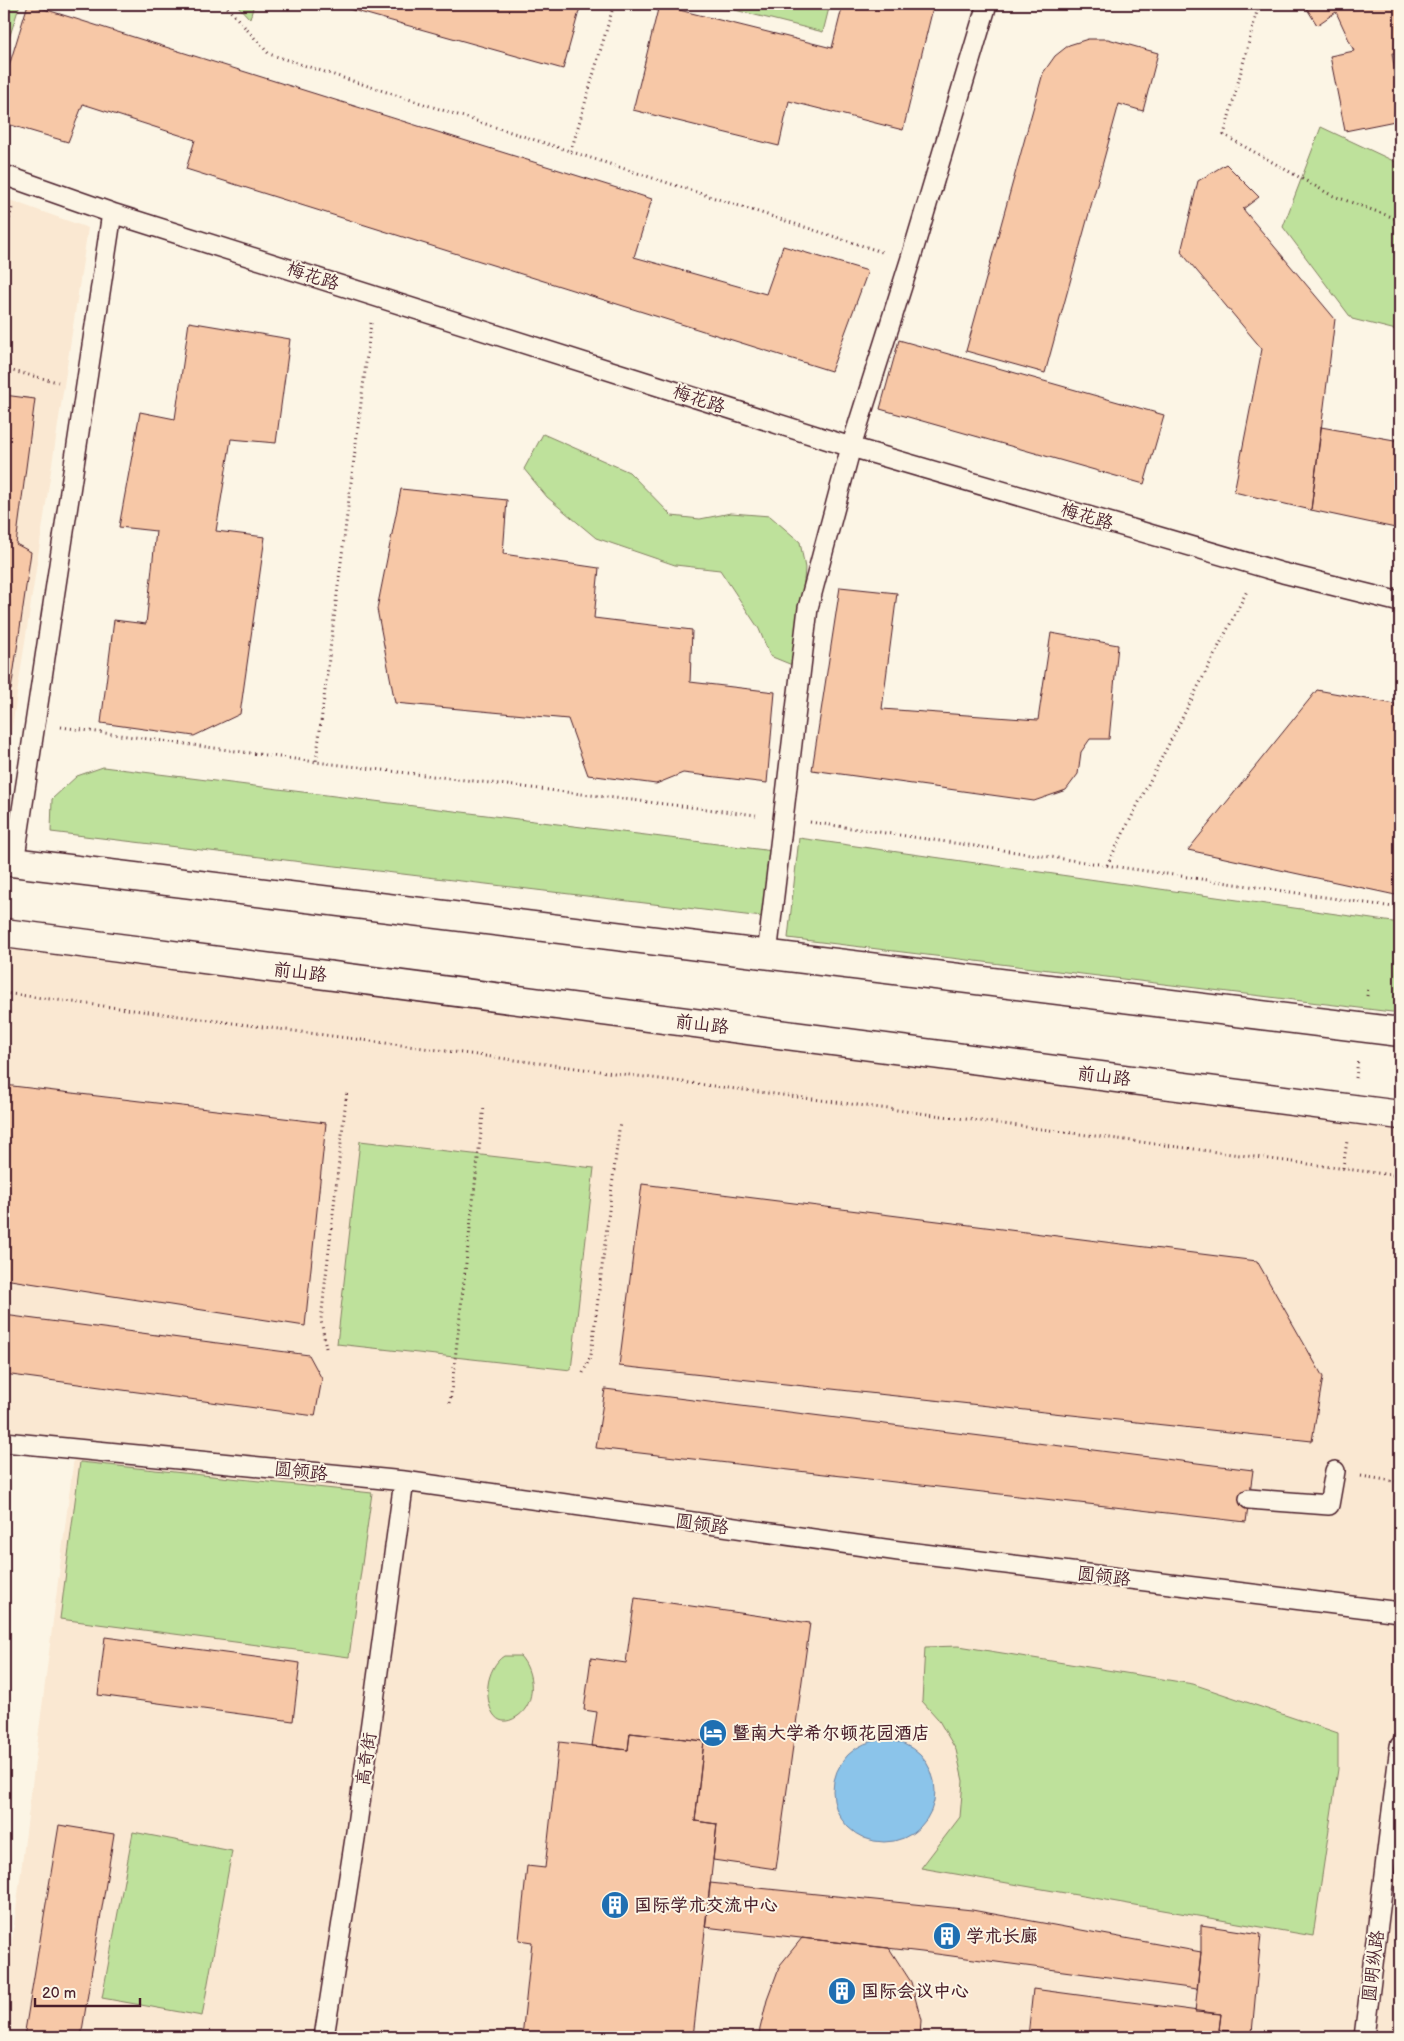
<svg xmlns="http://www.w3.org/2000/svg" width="1404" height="2041" viewBox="0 0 1404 2041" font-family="'Balsamiq Sans','LXGW WenKai TC',sans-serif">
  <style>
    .built { fill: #fae8d2 }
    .green { fill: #bee19b; stroke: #848063 }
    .water { fill: #8bc4ea; stroke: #71829e }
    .building { fill: #f7c8a7; stroke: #4a1f2b }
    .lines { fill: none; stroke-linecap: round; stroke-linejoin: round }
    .lane-casing { stroke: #4a1f2b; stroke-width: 22 }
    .primary-casing { stroke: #4a1f2b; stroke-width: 31 }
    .path { stroke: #4a1f2b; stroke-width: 3; stroke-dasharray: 1 4; stroke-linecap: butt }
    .lane { stroke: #fcf5e5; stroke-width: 19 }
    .primary { stroke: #fcf5e5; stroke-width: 28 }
    .labels { text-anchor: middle; stroke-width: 4; stroke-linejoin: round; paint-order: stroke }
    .street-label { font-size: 18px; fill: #4a1f2b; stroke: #fcf5e5 }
    .poi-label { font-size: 18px; font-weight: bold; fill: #4a1f2b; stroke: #fcf5e5; text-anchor: start }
  </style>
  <rect width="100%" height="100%" fill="#fcf5e5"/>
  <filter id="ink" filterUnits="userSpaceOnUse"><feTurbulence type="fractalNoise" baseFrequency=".02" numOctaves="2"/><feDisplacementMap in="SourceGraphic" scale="10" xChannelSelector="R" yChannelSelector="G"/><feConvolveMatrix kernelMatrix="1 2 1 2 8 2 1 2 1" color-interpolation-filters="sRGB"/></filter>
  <g filter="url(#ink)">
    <path class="built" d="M4,198L88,228L7,760L4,759Z
      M4,934L1400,1116V1740L1363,2037H323L404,1481L321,2037H4V2004L75,1449L4,1441Z
      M1400,1750V2037H1364Z"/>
    <path class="green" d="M4,4H20L4,54Z
      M236,4H254L250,19Z
      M711,4H830L823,32Z
      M1321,127L1400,164V331L1352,319L1283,227Z
      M543,434L629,472L672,516L700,519L731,513L770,516L800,542L805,568L797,667L770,656L759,629L720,570L675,565L596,538L547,497L524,469Z
      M103,767L773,851L762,917L51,832L52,799L77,776Z
      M799,838L1400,923V1013L788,938Z
      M360,1141L594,1168L571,1370L337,1344Z
      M80,1462L372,1493L349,1657L60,1619Z
      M959,1646L1193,1684L1338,1733V1769L1313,1936L921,1868L960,1817L963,1781L956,1750L938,1719L922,1701L925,1647Z
      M504,1656H520C534,1671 537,1703 518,1716C494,1733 486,1704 488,1685C489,1675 495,1661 504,1656Z
      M133,1832L232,1851L202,2016L102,1998Z"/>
    <path class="water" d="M833 1791a51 51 0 1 1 102 0a51 51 0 1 1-102 0Z"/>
    <path class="building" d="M28,4L652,199L634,257L766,294L783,246L868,271L831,371L186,169L195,140L83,104L68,142L4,123V64L9,66Z
      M331,4H581L563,69Z
      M843,4H934L903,130L789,101L779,146L633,110L659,5L832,48Z
      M1304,4H1400V54L1392,53L1400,104V120L1345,131L1330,56L1354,51L1336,12L1317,25Z
      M1088,39H1108L1158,53L1143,111L1119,104L1045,373L966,351L1043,73L1055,56L1069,45Z
      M1226,164L1259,197L1243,209L1335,319L1311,510L1234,492L1262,349L1181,252L1198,181Z
      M189,322L290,339L276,443L231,439L216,531L265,537L240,714L194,736L101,723L114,620L146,624L156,531L119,527L140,412L175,419Z
      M899,340L1164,415L1144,484L880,409Z
      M4,395L35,399L16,544L31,552L11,690L4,689Z
      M1321,427L1400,441V529L1311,510Z
      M401,489L507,500L503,554L599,568L594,618L692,630L690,682L775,692L767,783L683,773L656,784L588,775L568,719L395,703L377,609Z
      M840,587L897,593L882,709L1038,720L1051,633L1118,645L1109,739H1090L1081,752L1078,774L1066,790L1034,801L812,770Z
      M1317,690L1400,705V896L1188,850Z
      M4,1085L326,1123L305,1326L4,1279Z
      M642,1184L1257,1261L1323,1377L1312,1441L619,1366Z
      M4,1315L309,1355L322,1379L315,1416L4,1374Z
      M605,1389L1253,1470L1246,1522L596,1448Z
      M635,1598L810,1623L776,1869L713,1860L717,1824L695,1821L704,1741L630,1733L628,1750L592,1746L597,1712L584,1710L591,1658L626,1663Z
      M105,1637L300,1663L293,1721L98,1695Z
      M630,1733L704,1741L695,1821L717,1824L693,2037H522L532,1942L519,1940L527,1866L545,1868L559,1742L628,1750Z
      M59,1825L114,1834L81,2037H24Z
      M710,1883L972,1910L1201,1952L1197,1989L922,1952L705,1927Z
      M1201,1925L1261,1934L1252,2033L1219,2030L1221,2014L1195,2012L1201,1952Z
      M802,1938L889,1948L911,1982L921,2020L920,2037H758L767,2000L780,1965Z
      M1033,1989L1221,2014L1219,2030L1252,2033L1251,2037H1028Z"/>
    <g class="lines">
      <defs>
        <path id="lane" d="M4,175L112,213L851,447L1283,573L1400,602
          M14,863L112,213
          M767,955L808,608L851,447L910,261L987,4
          M4,1442L404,1481L899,1551L1400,1612
          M1249,1499L1329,1505L1335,1471
          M324,2037L356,1832L404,1481
          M1364,2037L1400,1746"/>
        <path id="primary" d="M4,861L1400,1032
          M4,933L1400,1115"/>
      </defs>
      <use href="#lane" class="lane-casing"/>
      <use href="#primary" class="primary-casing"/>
      <path class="path" d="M224,4L269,54L885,253
        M1259,4L1224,135L1331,195L1400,220
        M571,151L614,4
        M4,238L12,208
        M371,323L316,762L756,815
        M4,369L58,382
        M61,727L316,762
        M810,822L1400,908
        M1107,865L1247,591
        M4,993L1400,1176
        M1367,996L1368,987
        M1356,1078L1358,1059
        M1343,1168L1347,1141
        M326,1348L321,1320L347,1090
        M583,1373L591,1355L620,1122
        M450,1403L484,1106
        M1361,1476L1400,1482"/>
      <use href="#lane" class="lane"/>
      <use href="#primary" class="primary"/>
    </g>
  </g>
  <defs>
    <symbol id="hotel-disc" viewBox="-11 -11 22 22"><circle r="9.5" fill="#1f6fb2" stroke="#fcf5e5"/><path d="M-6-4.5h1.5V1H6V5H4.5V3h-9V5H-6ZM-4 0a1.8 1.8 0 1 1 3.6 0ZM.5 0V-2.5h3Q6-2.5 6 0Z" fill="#fff"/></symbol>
    <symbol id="building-disc" viewBox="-11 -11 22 22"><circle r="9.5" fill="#1f6fb2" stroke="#fcf5e5"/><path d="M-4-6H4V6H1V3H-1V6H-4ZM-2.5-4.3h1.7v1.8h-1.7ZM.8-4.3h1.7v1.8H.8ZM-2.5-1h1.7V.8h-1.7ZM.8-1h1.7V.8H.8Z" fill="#fff"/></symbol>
  </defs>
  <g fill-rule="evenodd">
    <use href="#hotel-disc" x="697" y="1717" width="32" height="32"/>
    <use href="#building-disc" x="599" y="1889" width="32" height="32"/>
    <use href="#building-disc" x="931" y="1920" width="32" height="32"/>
    <use href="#building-disc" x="826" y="1975" width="32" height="32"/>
  </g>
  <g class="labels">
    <g class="street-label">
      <text transform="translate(313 276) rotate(18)" y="6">梅花路</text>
      <text transform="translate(699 399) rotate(18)" y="6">梅花路</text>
      <text transform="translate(1087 516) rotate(16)" y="6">梅花路</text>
      <text transform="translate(300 972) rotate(7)" y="6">前山路</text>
      <text transform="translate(702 1024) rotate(7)" y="6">前山路</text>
      <text transform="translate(1104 1076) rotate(7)" y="6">前山路</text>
      <text transform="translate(301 1471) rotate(6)" y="6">圆领路</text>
      <text transform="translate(702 1524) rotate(8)" y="6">圆领路</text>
      <text transform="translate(1104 1576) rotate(7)" y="6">圆领路</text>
      <text transform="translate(366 1759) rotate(-82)" y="6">高奇街</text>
      <text transform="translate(1373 1966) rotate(-83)" y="6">圆明纵路</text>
    </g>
    <g class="poi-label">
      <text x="732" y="1739">暨南大学希尔顿花园酒店</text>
      <text x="634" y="1911">国际学术交流中心</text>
      <text x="966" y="1942">学术长廊</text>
      <text x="861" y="1997">国际会议中心</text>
    </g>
  </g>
  <rect width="1404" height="2041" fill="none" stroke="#fcf5e5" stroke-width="20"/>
  <rect x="10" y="10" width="1384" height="2021" fill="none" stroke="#4a1f2b" stroke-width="2" filter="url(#ink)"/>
  <path d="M35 1998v8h105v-8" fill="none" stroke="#4a1f2b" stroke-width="2.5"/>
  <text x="42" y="1998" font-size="15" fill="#4a1f2b" stroke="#fcf5e5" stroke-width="4" paint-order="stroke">20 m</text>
</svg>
